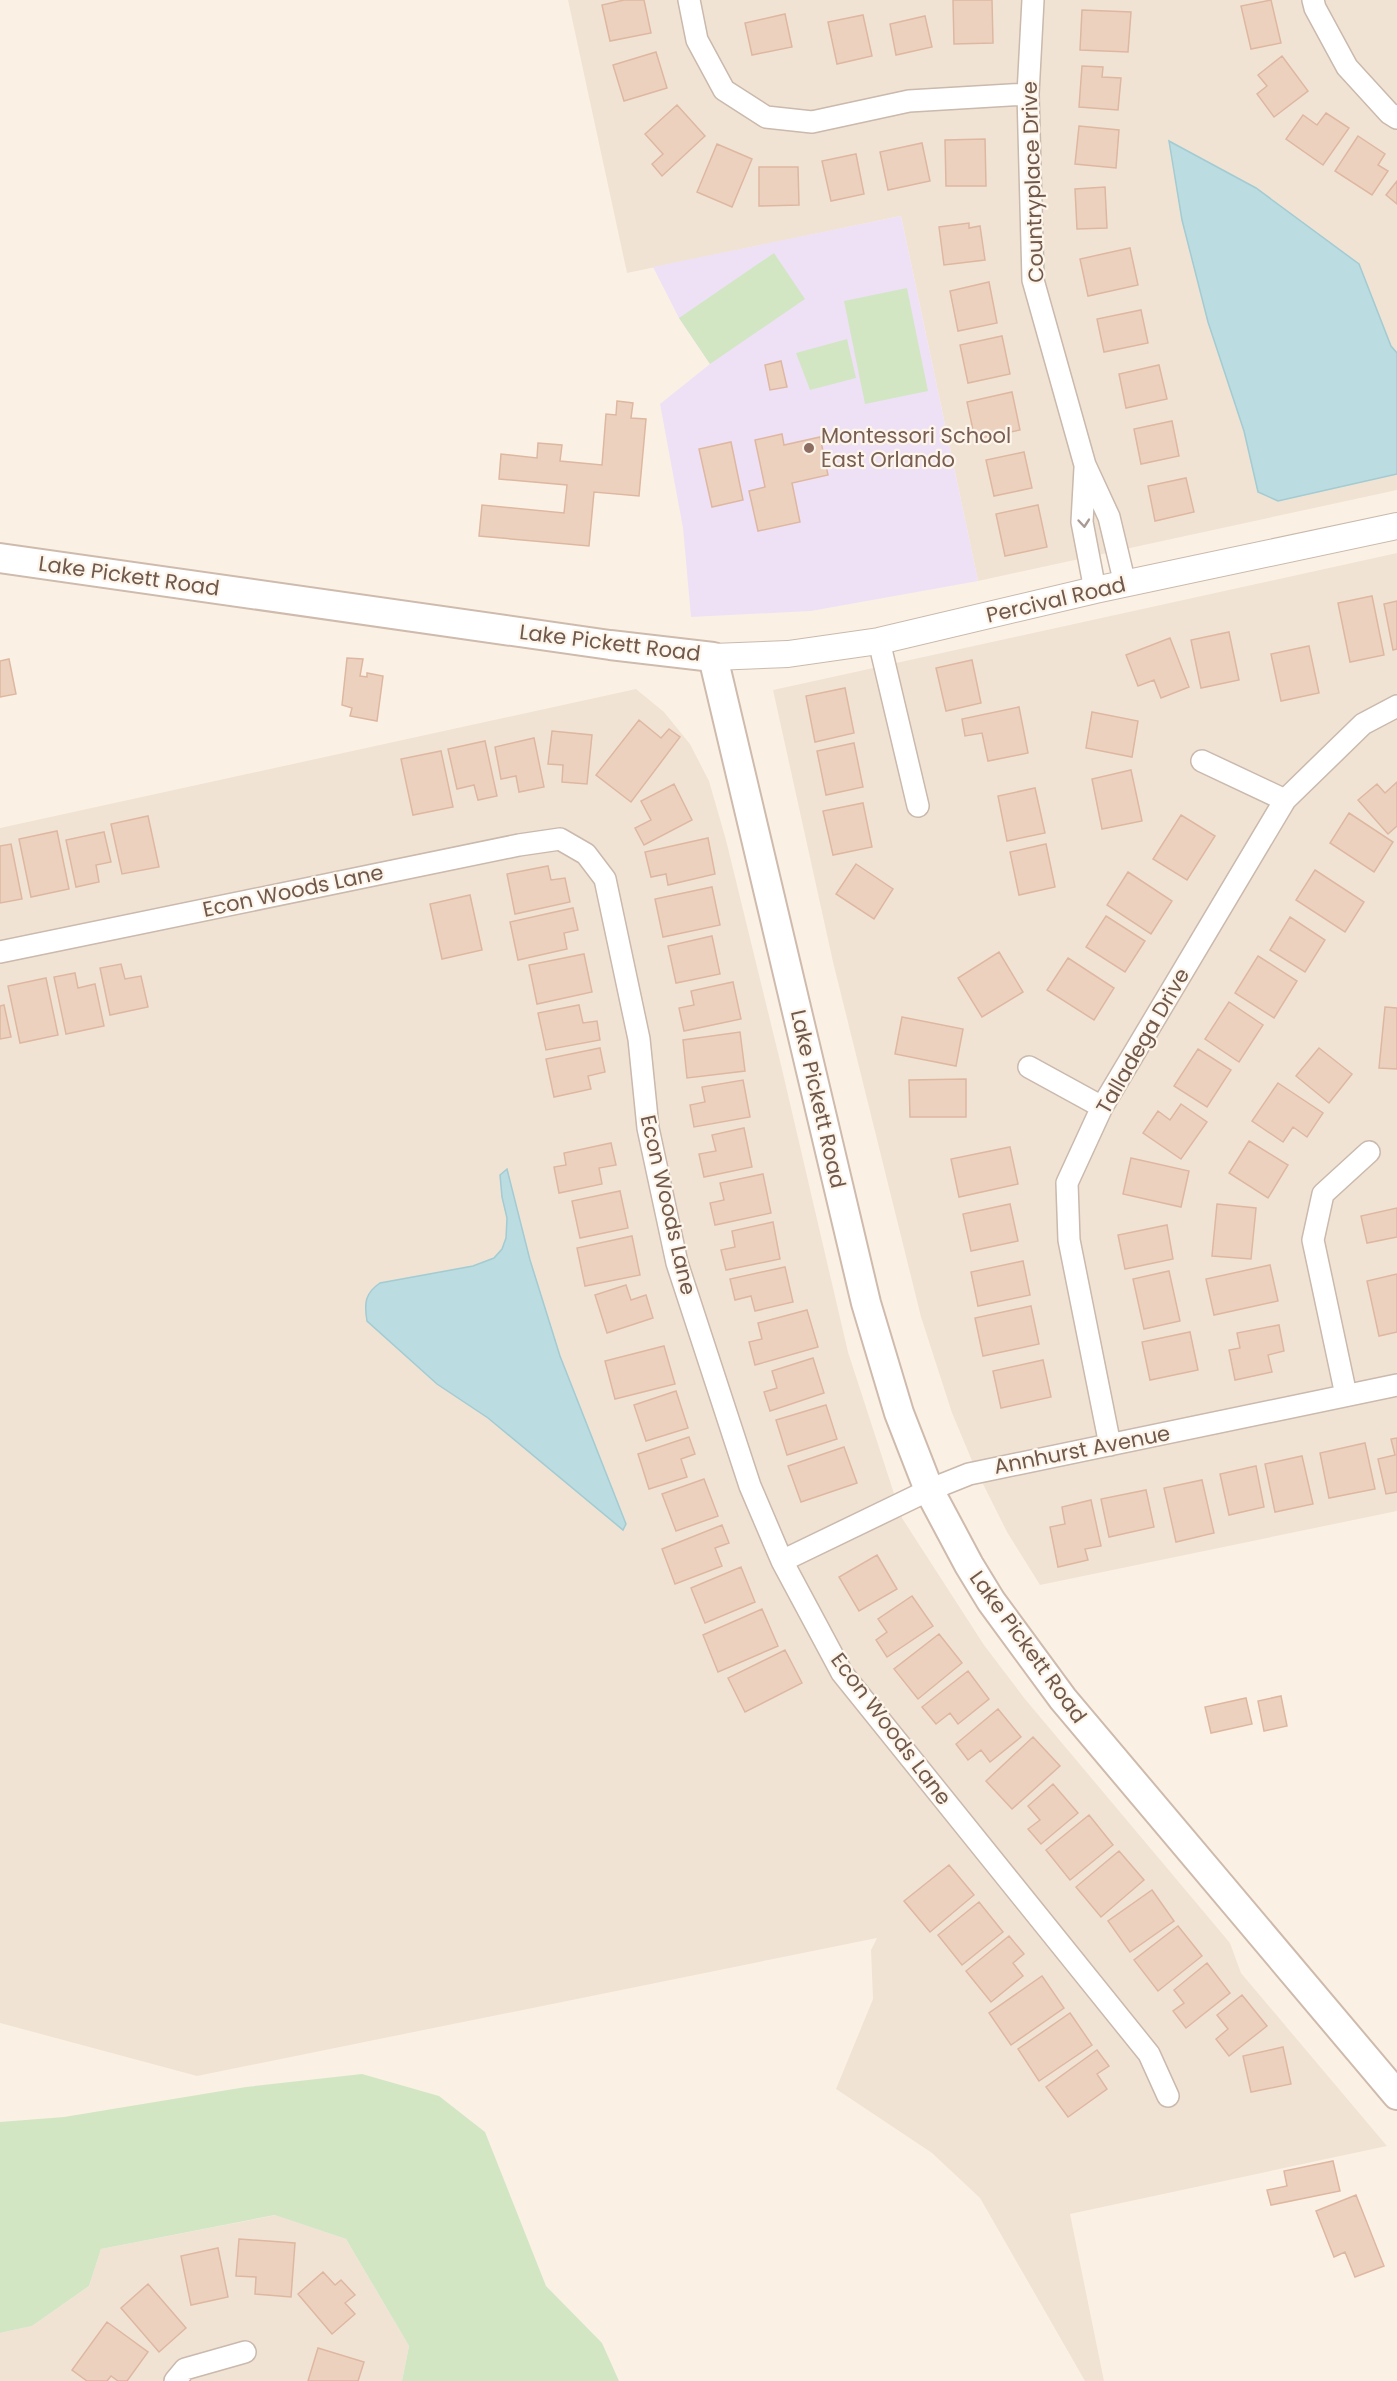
<svg xmlns="http://www.w3.org/2000/svg" width="1397" height="2381" viewBox="0 0 1397 2381" font-family="Poppins,sans-serif">
  <style>
    .residential { fill: #f1e3d4 }
    .education { fill: #eee1f6 }
    .green { fill: #d2e6c4 }
    .water { fill: #bbdce1; stroke: #a2cbd2; stroke-width: 1.5 }
    .building { fill: #edd1bf; stroke: #deb7a1; stroke-width: 1.5 }
    .lines { fill: none; stroke-linecap: round; stroke-linejoin: round }
    .minor-casing { stroke: #cab9ac; stroke-width: 24 }
    .tertiary-casing { stroke: #cab9ac; stroke-width: 28 }
    .secondary-casing { stroke: #cfbbad; stroke-width: 32 }
    .minor { stroke: #fff; stroke-width: 21 }
    .tertiary { stroke: #fff; stroke-width: 26 }
    .secondary { stroke: #fff; stroke-width: 28 }
    .oneway { stroke: #a99b94 }
    .education-dot { fill: #8d6e63; stroke: #fdf5ea; stroke-width: 2 }
    .labels { text-anchor: middle; stroke-width: 4.5; stroke-linejoin: round; paint-order: stroke }
    .street-label { font-size: 21px; fill: #70594c; stroke: #fdf5ea }
    .education-label { font-size: 21px; fill: #785e54; stroke: #fdf5ea; text-anchor: start }
  </style>
  <rect width="100%" height="100%" fill="#faf1e4"/>
  <path class="residential" d="M568,0H1397V490L978,581L901,216L627,273Z
    M1397,553V1511L1040,1585L1007,1532L975,1468L952,1413L921,1317L833,962L773,690Z
    M636,689L664,712L690,744L709,781L726,840L782,1069L848,1352L902,1518L984,1645L1025,1699L1230,1943L1241,1973L1387,2146L1070,2214L1104,2381H1085L980,2198L932,2153L836,2089L873,1999L871,1950L877,1938L197,2076L0,2023V828Z
    M276,2215L346,2239L409,2346L402,2381H0V2333L32,2326L89,2286L101,2249Z"/>
  <path class="education" d="M901,216L978,581L811,611L691,617L683,528L660,404L710,364L679,318L653,267Z"/>
  <path class="green" d="M774,253L805,299L710,364L679,318Z
    M907,288L928,391L865,404L844,301Z
    M847,339L856,378L810,390L796,353Z
    M362,2074L439,2096L485,2132L546,2286L602,2343L619,2381H402L409,2346L346,2239L275,2215L101,2249L89,2286L32,2326L0,2333V2122L64,2117L246,2087Z"/>
  <path class="water" d="M1169,141L1256,188L1359,264L1391,346L1397,353V474L1278,501L1258,492L1244,431L1208,322L1182,220Z
    M507,1169L530,1260L560,1356L626,1524L623,1530L488,1418L437,1384L367,1321C364,1303 365,1293 380,1283L473,1266L494,1258L502,1249L506,1238L507,1218L502,1197L500,1175Z"/>
  <path class="building" d="M624,0H644L651,33L610,41L602,5Z
    M953,0H992L993,43L954,44Z
    M1271,0L1281,43L1251,49L1241,6Z
    M1082,10L1131,12L1128,52L1080,50Z
    M785,14L792,47L752,55L745,23Z
    M863,15L872,56L837,64L828,22Z
    M925,16L932,47L896,55L890,24Z
    M656,52L667,88L624,101L613,65Z
    M1282,56L1308,91L1274,117L1257,94L1267,86L1258,75Z
    M1082,66L1103,67L1102,77L1121,78L1118,110L1079,107Z
    M677,105L705,136L662,176L652,164L663,154L645,134Z
    M1326,113L1349,128L1323,165L1286,139L1303,115L1317,125Z
    M1079,126L1119,130L1116,168L1075,164Z
    M1358,136L1385,154L1378,165L1388,171L1372,195L1335,171Z
    M985,139L986,186H946L945,140Z
    M922,143L930,181L888,190L880,152Z
    M717,144L752,159L732,207L697,192Z
    M856,154L864,194L831,201L822,161Z
    M759,167H798L799,205L759,206Z
    M1397,181V204L1386,195Z
    M1105,187L1107,228L1077,229L1075,189Z
    M969,223V228L980,226L985,260L944,265L939,227Z
    M1130,248L1138,285L1088,296L1080,259Z
    M989,282L997,323L958,331L950,291Z
    M1141,310L1148,343L1104,352L1097,319Z
    M1002,336L1010,374L968,383L960,345Z
    M781,361L787,387L770,390L765,365Z
    M1159,365L1167,399L1126,408L1119,374Z
    M1012,392L1020,430L975,439L967,402Z
    M617,401L633,403L631,418L646,419L639,496L594,492L589,546L479,536L482,505L564,513L567,485L499,479L501,454L537,458L538,443L562,445L560,461L602,465L606,414L616,415Z
    M1172,421L1179,456L1141,464L1134,429Z
    M782,434L784,445L820,437L828,475L792,483L800,522L758,531L749,491L765,487L755,440Z
    M731,442L743,500L712,507L699,449Z
    M1024,452L1032,488L994,496L986,460Z
    M1186,478L1194,512L1155,521L1148,486Z
    M1038,505L1047,547L1005,556L996,514Z
    M1372,596L1384,655L1350,662L1338,603Z
    M1397,601V649L1393,650L1384,604Z
    M1229,632L1239,680L1201,688L1191,640Z
    M1170,638L1189,687L1161,698L1154,680L1138,686L1126,655Z
    M1309,646L1319,693L1281,701L1271,654Z
    M347,658L363,659L360,676L367,677V673L383,676L377,721L350,716L352,708L342,705Z
    M9,659L16,694L0,697V661Z
    M972,660L981,703L946,711L936,668Z
    M845,688L854,733L815,742L806,696Z
    M1019,707L1028,753L988,761L982,733L965,736L962,719Z
    M1092,712L1138,721L1132,757L1086,748Z
    M639,720L661,738L669,729L680,737L631,802L596,775Z
    M552,731L592,735L587,784L562,782L563,765L548,764Z
    M534,738L544,787L519,792L516,776L501,779L495,747Z
    M485,741L497,796L478,800L474,785L457,789L448,749Z
    M854,743L863,787L826,795L817,751Z
    M441,751L453,807L413,815L401,759Z
    M1131,770L1142,821L1102,829L1092,779Z
    M1397,782V826L1388,834L1358,800L1377,784L1385,793Z
    M674,784L692,820L644,845L635,828L651,820L641,801Z
    M1035,788L1045,833L1007,841L998,796Z
    M863,803L872,847L833,855L823,811Z
    M1349,813L1393,842L1374,872L1330,843Z
    M1181,815L1215,836L1187,880L1153,859Z
    M148,816L159,867L122,874L111,824Z
    M57,831L69,889L31,897L19,839Z
    M104,832L111,862L96,865L99,882L76,887L66,840Z
    M708,838L715,874L668,885L666,874L651,877L645,852Z
    M11,844L22,899L0,903V846Z
    M1046,844L1055,887L1019,895L1010,852Z
    M856,864L893,889L874,919L836,894Z
    M548,866L551,880L565,878L570,902L515,914L507,874Z
    M1315,870L1364,902L1345,932L1296,900Z
    M1128,872L1172,901L1151,934L1107,905Z
    M712,887L720,925L663,937L655,899Z
    M470,895L482,950L442,959L430,904Z
    M573,908L578,930L564,933L567,949L518,960L510,922Z
    M1106,916L1145,941L1125,972L1086,947Z
    M1290,917L1325,940L1305,972L1270,950Z
    M712,936L720,974L676,983L668,946Z
    M999,952L1023,992L982,1017L958,978Z
    M584,954L592,992L537,1004L529,965Z
    M1258,956L1297,981L1274,1018L1235,993Z
    M1068,958L1114,988L1094,1020L1047,990Z
    M121,964L125,979L141,976L148,1007L110,1015L100,968Z
    M75,973L78,988L95,984L104,1026L66,1034L54,977Z
    M46,978L58,1035L20,1043L8,986Z
    M733,982L741,1019L684,1031L679,1008L694,1005L691,991Z
    M1229,1002L1263,1025L1239,1062L1205,1039Z
    M4,1005L11,1037L0,1039V1006Z
    M579,1005L583,1023L597,1021L600,1040L546,1050L538,1013Z
    M1385,1007L1397,1008V1069L1379,1068Z
    M902,1017L963,1029L956,1066L895,1054Z
    M740,1032L745,1071L687,1078L683,1040Z
    M600,1048L605,1072L588,1076L591,1089L554,1097L546,1059Z
    M1319,1048L1352,1074L1329,1103L1296,1076Z
    M1198,1049L1231,1070L1207,1107L1174,1086Z
    M966,1079V1117H910L909,1080Z
    M743,1080L750,1117L694,1127L690,1105L705,1102L702,1087Z
    M1278,1083L1323,1113L1307,1137L1293,1127L1283,1142L1252,1121Z
    M1181,1104L1207,1122L1181,1159L1143,1133L1158,1111L1170,1120Z
    M744,1128L752,1167L704,1177L699,1154L716,1151L712,1135Z
    M1249,1141L1288,1165L1268,1198L1229,1173Z
    M611,1143L616,1165L599,1168L602,1184L559,1193L554,1167L566,1165L564,1153Z
    M1010,1147L1018,1184L959,1197L951,1159Z
    M1131,1158L1189,1171L1181,1207L1123,1194Z
    M763,1174L771,1213L715,1225L710,1203L724,1200L720,1183Z
    M620,1191L628,1228L580,1238L572,1201Z
    M1010,1204L1018,1241L971,1251L963,1214Z
    M1217,1204L1256,1208L1251,1259L1212,1256Z
    M1397,1208V1237L1367,1243L1361,1216Z
    M773,1222L780,1259L726,1270L721,1250L735,1247L732,1231Z
    M1167,1225L1173,1259L1125,1269L1118,1235Z
    M632,1236L640,1275L585,1286L577,1248Z
    M1023,1261L1030,1295L978,1306L971,1272Z
    M1270,1265L1278,1301L1214,1315L1206,1279Z
    M785,1267L793,1302L755,1311L751,1296L735,1300L730,1279Z
    M1169,1271L1180,1321L1144,1329L1133,1279Z
    M1397,1274V1332L1379,1336L1367,1281Z
    M626,1285L631,1300L646,1295L653,1318L607,1333L595,1295Z
    M1031,1306L1039,1344L983,1356L975,1318Z
    M807,1310L818,1347L755,1365L749,1342L762,1339L758,1323Z
    M1279,1325L1284,1351L1268,1355L1272,1372L1235,1380L1229,1350L1240,1348L1237,1333Z
    M1190,1332L1198,1370L1150,1380L1142,1342Z
    M664,1346L675,1384L615,1399L605,1361Z
    M813,1358L824,1393L770,1411L764,1392L777,1388L772,1371Z
    M1043,1360L1051,1397L1001,1408L993,1371Z
    M676,1391L688,1428L646,1441L634,1405Z
    M826,1405L837,1439L787,1455L776,1420Z
    M689,1437L695,1454L681,1459L687,1477L649,1489L638,1454Z
    M1397,1438V1492L1386,1494L1378,1459L1395,1455L1391,1439Z
    M1365,1443L1375,1489L1329,1498L1320,1453Z
    M844,1447L857,1483L801,1502L788,1466Z
    M1302,1456L1313,1504L1275,1512L1265,1464Z
    M1256,1466L1264,1507L1229,1515L1220,1474Z
    M704,1479L718,1516L676,1531L662,1494Z
    M1202,1480L1214,1533L1176,1542L1164,1488Z
    M1146,1490L1154,1527L1109,1537L1101,1499Z
    M1091,1500L1101,1546L1085,1549L1088,1560L1058,1567L1050,1527L1065,1524L1062,1507Z
    M722,1525L729,1543L715,1548L722,1566L675,1584L662,1549Z
    M877,1555L897,1589L859,1611L839,1577Z
    M741,1567L755,1602L705,1623L691,1588Z
    M912,1596L933,1626L887,1657L876,1640L887,1632L878,1619Z
    M762,1609L778,1646L718,1672L703,1635Z
    M939,1634L962,1663L918,1699L894,1669Z
    M785,1650L802,1683L745,1712L728,1678Z
    M968,1671L989,1699L958,1724L950,1713L936,1724L922,1707Z
    M1281,1696L1287,1726L1264,1731L1258,1701Z
    M1246,1698L1252,1724L1211,1733L1205,1707Z
    M998,1709L1021,1737L990,1762L981,1750L968,1760L956,1744Z
    M1033,1737L1060,1766L1012,1809L986,1781Z
    M1053,1784L1078,1813L1041,1844L1028,1829L1040,1820L1028,1806Z
    M1089,1815L1113,1845L1070,1880L1046,1850Z
    M1119,1851L1144,1880L1101,1917L1076,1887Z
    M949,1865L974,1895L930,1932L904,1901Z
    M1152,1890L1174,1921L1130,1952L1108,1921Z
    M979,1902L1003,1932L962,1965L938,1935Z
    M1178,1926L1202,1956L1158,1991L1134,1960Z
    M1009,1936L1024,1954L1013,1963L1023,1976L991,2002L966,1971Z
    M1207,1963L1230,1993L1186,2028L1173,2011L1184,2003L1174,1990Z
    M1042,1976L1064,2008L1011,2045L989,2013Z
    M1242,1995L1267,2026L1229,2056L1216,2039L1228,2029L1217,2015Z
    M1070,2013L1092,2045L1039,2081L1018,2049Z
    M1283,2047L1291,2084L1251,2092L1243,2056Z
    M1097,2050L1109,2066L1097,2074L1107,2089L1068,2117L1046,2087Z
    M1333,2161L1340,2191L1271,2205L1267,2190L1287,2186L1284,2171Z
    M1356,2195L1384,2266L1355,2277L1345,2252L1334,2257L1316,2211Z
    M239,2239L295,2243L291,2297L255,2294L256,2277L236,2276Z
    M218,2248L228,2297L191,2305L181,2256Z
    M323,2272L335,2285L341,2280L355,2295L345,2303L355,2314L332,2334L298,2294Z
    M148,2284L186,2328L159,2352L121,2308Z
    M107,2322L148,2352L127,2381H118L111,2376L107,2381H87L72,2370Z
    M318,2348L364,2362L358,2381H308Z"/>
  <g class="lines">
    <defs>
      <path id="minor" d="M689,0L697,40L724,90L766,117L812,122L909,101L1028,94
        M1033,0L1028,94L1033,280L1085,465L1109,517L1125,584
        M1313,0L1315,8L1347,67L1389,113L1397,118
        M1085,468L1082,522L1095,590
        M879,641L918,806
        M1202,761L1285,800
        M0,952L519,845L560,839L586,854L605,879L639,1039L648,1128L677,1263L750,1486L782,1561L842,1673L1149,2054L1168,2096
        M1029,1067L1102,1107
        M1346,1395L1313,1240L1323,1194L1369,1152
        M1110,1445L1069,1240L1067,1183L1102,1107L1285,800L1363,724L1397,706
        M782,1561L929,1490L969,1474L1397,1385
        M175,2381L185,2369L245,2352"/>
      <path id="tertiary" d="M713,657L788,654L879,641L1095,590L1397,526"/>
      <path id="secondary" d="M0,558L610,645L713,657L866,1303L899,1413L929,1490L969,1565L991,1601L1063,1699L1397,2095"/>
    </defs>
    <use href="#minor" class="minor-casing"/>
    <use href="#tertiary" class="tertiary-casing"/>
    <use href="#secondary" class="secondary-casing"/>
    <use href="#minor" class="minor"/>
    <use href="#tertiary" class="tertiary"/>
    <use href="#secondary" class="secondary"/>
  </g>
  <defs><path id="oneway-chevron" d="M-2-3.5L2.5 0L-2 3.5" fill="none" stroke-width="1.6" stroke-linecap="round" stroke-linejoin="round" transform="scale(1.5)"/></defs>
  <use class="oneway" href="#oneway-chevron" transform="translate(1084 523) rotate(85)"/>
  <circle class="education-dot" cx="809" cy="448" r="6"/>
  <g class="labels">
    <g class="street-label">
      <text transform="translate(1033 182) rotate(-92)" y="7">Countryplace Drive</text>
      <text transform="translate(129 576) rotate(8)" y="7">Lake Pickett Road</text>
      <text transform="translate(1056 600) rotate(-13)" y="7">Percival Road</text>
      <text transform="translate(610 643) rotate(7)" y="7">Lake Pickett Road</text>
      <text transform="translate(293 891) rotate(-12)" y="7">Econ Woods Lane</text>
      <text transform="translate(1143 1041) rotate(-60)" y="7">Talladega Drive</text>
      <text transform="translate(818 1099) rotate(77)" y="7">Lake Pickett Road</text>
      <text transform="translate(668 1205) rotate(77)" y="7">Econ Woods Lane</text>
      <text transform="translate(1082 1450) rotate(-11)" y="7">Annhurst Avenue</text>
      <text transform="translate(1028 1647) rotate(54)" y="7">Lake Pickett Road</text>
      <text transform="translate(891 1729) rotate(53)" y="7">Econ Woods Lane</text>
    </g>
    <g class="education-label">
      <text x="821" y="443">Montessori School<tspan x="821" dy="24">East Orlando</tspan></text>
    </g>
  </g>
</svg>
